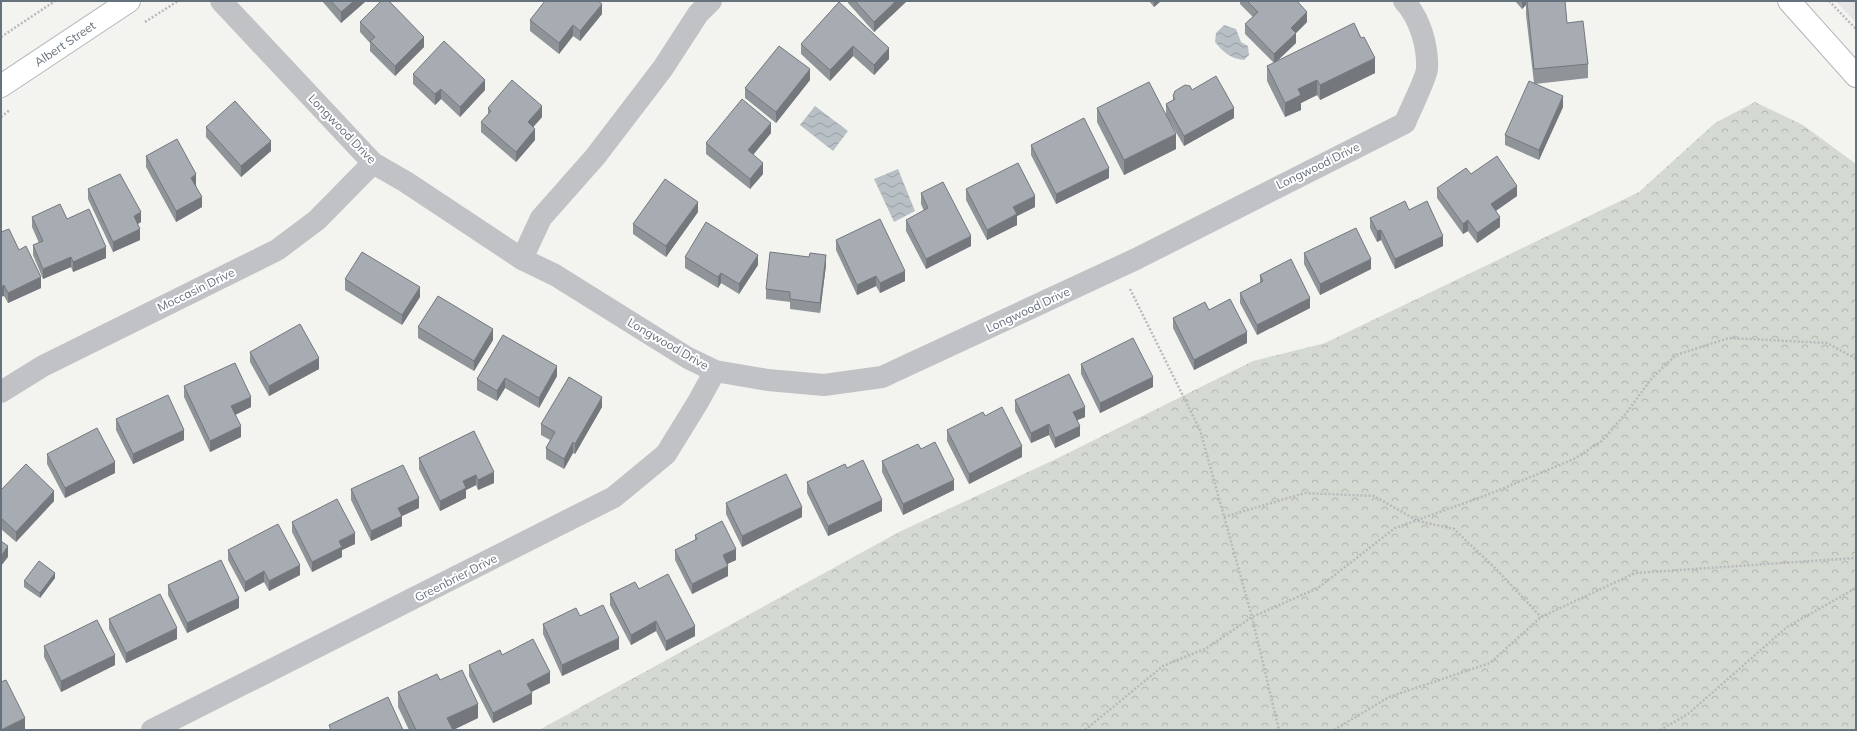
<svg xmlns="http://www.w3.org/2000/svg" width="1857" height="731" viewBox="0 0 1857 731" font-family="Mulish,sans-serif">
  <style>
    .built { fill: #e4e5e4 }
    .forest { fill: url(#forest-crowns) }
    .water { fill: url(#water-waves) }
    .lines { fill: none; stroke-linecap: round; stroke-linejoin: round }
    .secondary-casing { stroke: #b2b6ba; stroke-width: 24 }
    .path { stroke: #b7b9bc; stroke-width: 2.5; stroke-dasharray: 2 2; stroke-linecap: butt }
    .street { stroke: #c0c2c5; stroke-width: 22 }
    .secondary { stroke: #fff; stroke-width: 22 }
    .wall { fill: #8f9499 }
    .shaded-wall { fill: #74787d }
    .building { fill: #a6acb2; stroke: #74787d }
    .labels { text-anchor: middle; stroke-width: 4; stroke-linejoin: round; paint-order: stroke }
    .street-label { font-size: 12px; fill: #66717e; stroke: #fff }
  </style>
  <defs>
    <pattern id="forest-crowns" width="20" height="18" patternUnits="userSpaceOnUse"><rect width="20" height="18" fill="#d4dad2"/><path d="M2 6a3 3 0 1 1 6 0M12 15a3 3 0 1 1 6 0" fill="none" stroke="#b0b5b0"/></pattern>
    <pattern id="water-waves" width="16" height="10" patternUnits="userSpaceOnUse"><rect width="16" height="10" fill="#b8c0c5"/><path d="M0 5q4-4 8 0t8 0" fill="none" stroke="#99a0a5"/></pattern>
  </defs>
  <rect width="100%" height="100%" fill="#f3f4f0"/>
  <path class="built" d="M1836,1H1856V23Z"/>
  <path class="forest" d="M1755,102L1803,125L1856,164V730H539L899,532L1056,459L1253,361L1325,343L1639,192L1715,123Z"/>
  <path class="water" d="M1224,25L1236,29L1241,42L1248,46L1249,55L1244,60C1231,59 1223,52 1215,42L1216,33Z
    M815,106L848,131L833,151L800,125Z
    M898,169L915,211L894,222L874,179Z"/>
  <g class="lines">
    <defs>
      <path id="secondary" d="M1789,1L1856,76
        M1,86L129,1"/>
    </defs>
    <use href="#secondary" class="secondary-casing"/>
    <path class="path" d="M1829,1L1856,29
      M145,22L178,1
      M1,37L55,1
      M1,117L10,110
      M1130,289L1200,430L1252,617L1279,730
      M1224,517L1305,493L1374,496L1418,521L1454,529L1496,569L1541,617
      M1085,730L1163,666L1207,648L1252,617L1318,588L1395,528L1487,495L1574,459L1602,441L1627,412L1652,378L1676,355L1729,338L1827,343L1856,359
      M1334,730L1389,697L1490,663L1541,617L1635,573L1856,558
      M1660,730L1688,714L1787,627L1856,588"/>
    <path class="street" d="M221,1L373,163L406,182L522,259L555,275L688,358L715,371L768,380L824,385L882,377L1136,259L1405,123C1409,112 1426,79 1427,69C1428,46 1420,18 1404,1
      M522,259L541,218L595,157L663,68L698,14L711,1
      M1,392L43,366L277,250L317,220L373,163
      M152,730L614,497L666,454L698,402L715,371"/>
    <use href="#secondary" class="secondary"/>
  </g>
  <path class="wall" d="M322,1H366L341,23Z
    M848,1H907L874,32L848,3Z
    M1149,1H1161L1154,7Z
    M1240,1H1297L1307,22L1296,33V43L1277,61L1375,73L1320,100L1317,95L1301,103V110L1285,117L1267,81V66L1274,63L1245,34V24L1253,17L1240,4Z
    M1515,1H1565L1567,23L1588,64V78L1535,84L1563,107L1539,160L1505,145V135L1534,83L1526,15V5L1522,9Z
    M839,2L889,59L874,75L853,56L830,81L801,54V44Z
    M602,14L580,41L573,36L559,54L530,31V20Z
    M360,22L424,47L395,76L370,51V43L360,32Z
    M413,74L485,90L460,117L441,99L435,105L413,84Z
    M810,80L776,123L745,98V88Z
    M1192,90L1234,118L1184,146L1166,115V104L1173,100V96Z
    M488,108L542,117L533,127L535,140L516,162L481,132V122L488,114Z
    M1097,108L1176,149L1124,175L1097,122Z
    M206,127L271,151L241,177L206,137Z
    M771,133L753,155L763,174L750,189L706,154V143Z
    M1031,145L1109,178L1056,204L1031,155Z
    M146,156L196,185L202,207L176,222L146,167Z
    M1471,174L1517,196L1496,211L1500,227L1477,243L1468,231L1463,234L1437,198V188Z
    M88,189L141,222L138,224L140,240L113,252L88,199Z
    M966,189L1035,207L1017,216V225L987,240L966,200Z
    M921,193L971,246L926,269L906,231V220L924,211L921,204Z
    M1409,210L1443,246L1395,269L1381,240L1377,242L1370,228V218Z
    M698,212L666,257L633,234V224Z
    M32,217L67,219L106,258L73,272L71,267L43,279L33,255V245L39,243L32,227Z
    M1,232L19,250L41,288L8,303L4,296Z
    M836,240L905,281L880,293L876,286L857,295L836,250Z
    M1304,253L1371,269L1320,295L1304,264Z
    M685,257L758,265L739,294L721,283L718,288L685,268Z
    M826,265L820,313L790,309V302L766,299V289Z
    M1260,275L1310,308L1257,335L1240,303V293L1260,283Z
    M345,279L420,297L402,325L345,290Z
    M1209,310L1247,343L1194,370L1173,328V318Z
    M418,327L493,340L474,371L418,338Z
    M503,335L557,376L539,408L505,388L497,401L477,390V379Z
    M250,352L319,369L269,396L250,362Z
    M1081,364L1153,387L1100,413L1081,374Z
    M184,386L251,407L235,415L241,437L210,452L184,397Z
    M1015,400L1085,417L1077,420L1080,436L1055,448L1049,435L1031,443L1015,411Z
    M602,407L575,454L573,453L564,469L546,459V448L550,440L541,435V424Z
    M985,416L1022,457L969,484L947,441V430Z
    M116,419L184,440L133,464L116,430Z
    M474,431L494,483L478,490L476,485L466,490V498L440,511L419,469V458Z
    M921,449L954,490L903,515L882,472V461Z
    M47,454L115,473L65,498L47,464Z
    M847,468L882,511L828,536L807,493V482Z
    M351,489L419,508L402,516V526L371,541L351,500Z
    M1,490L54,501L16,542L1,529Z
    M726,503L802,517L742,547L726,514Z
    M292,522L355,544L342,550V557L312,572L292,532Z
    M695,535L736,560L727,564L728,576L692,594L675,560V550L695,540Z
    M228,550L300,575L269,591L264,582L245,592L228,560Z
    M55,578L40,598L24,587V581Z
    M168,585L239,608L187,633L168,595Z
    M639,589L695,636L666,651L656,631L631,645L610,605V594Z
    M580,616L619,649L562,676L543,634V624Z
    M109,619L177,639L126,663L109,629Z
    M44,646L115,665L61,692L44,657Z
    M502,655L550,683L531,692L532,704L493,723L469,676V665Z
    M440,680L478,718L453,730H409L398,707V692Z"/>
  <path class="shaded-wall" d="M354,1H366L341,23V12Z
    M896,1H907L874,32V22Z
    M1154,1H1161L1154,7Z
    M1522,1H1526V5L1522,9Z
    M602,4V14L580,41V31Z
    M1307,12V22L1296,33V43L1274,64V54L1291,28Z
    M573,25V36L559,54V43Z
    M424,37V47L395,76V66Z
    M853,46V56L830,81V70Z
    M889,48V59L874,75V65Z
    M1375,58V73L1320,100V85Z
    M810,69V80L776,123V112Z
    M485,80V90L460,117V107Z
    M1317,80V95L1301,103V110L1285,117V103L1298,89Z
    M441,89V99L435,105V94Z
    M1563,96V107L1539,160V150Z
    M542,106V117L528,133V122Z
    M1234,108V118L1184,146V136Z
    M771,123V133L748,161V150Z
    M535,129V140L516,162V152Z
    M1176,134V149L1124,175V160Z
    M271,141V151L241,177V166Z
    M763,163V174L750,189V179Z
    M1109,168V178L1056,204V194Z
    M196,174V185L191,188V178Z
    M1517,186V196L1491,214V204Z
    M1035,196V207L1017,216V225L987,240V230L1013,207Z
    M202,197V207L176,222V211Z
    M698,202V212L666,257V246Z
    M141,212V222L134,226V216Z
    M1500,217V227L1477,243V233Z
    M1468,220V231L1463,234V224Z
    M140,229V240L113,252V242Z
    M1381,230V240L1377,242V231Z
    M971,236V246L926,269V259Z
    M1443,236V246L1395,269V259Z
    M106,247V258L73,272V262Z
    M758,255V265L739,294V284Z
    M826,255V265L820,313V303Z
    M71,257V267L43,279V269Z
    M1371,259V269L1320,295V284Z
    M905,271V281L880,293V283Z
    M721,273V283L718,288V277Z
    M876,276V286L857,295V285Z
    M41,277V288L8,303V293Z
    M4,285V296L1,297V287Z
    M420,287V297L402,325V315Z
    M1310,298V308L1257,335V325Z
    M493,329V340L474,371V361Z
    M1247,332V343L1194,370V360Z
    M319,358V369L269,396V386Z
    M557,366V376L539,408V398Z
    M1153,377V387L1100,413V403Z
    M505,378V388L497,401V391Z
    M251,397V407L231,417V406Z
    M602,397V407L575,454V444Z
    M1085,407V417L1073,422V412Z
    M1049,424V435L1031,443V433Z
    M241,426V437L210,452V441Z
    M1080,426V436L1055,448V438Z
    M184,430V440L133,464V454Z
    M573,442V453L564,469V459Z
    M1022,446V457L969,484V474Z
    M115,462V473L65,498V488Z
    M494,472V483L478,490V480Z
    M476,475V485L466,490V498L440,511V501L463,481Z
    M954,480V490L903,515V504Z
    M54,491V501L16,542V532Z
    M419,498V508L402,516V526L371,541V531L398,508Z
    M882,500V511L828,536V526Z
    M802,507V517L742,547V536Z
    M355,533V544L342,550V557L312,572V562L339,541Z
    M8,546V557L1,566V556Z
    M736,549V560L723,566V555Z
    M300,565V575L269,591V581Z
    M728,566V576L692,594V584Z
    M264,571V582L245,592V582Z
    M55,573V578L40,598V593Z
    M239,598V608L187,633V623Z
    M656,621V631L631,645V635Z
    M695,626V636L666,651V641Z
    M177,628V639L126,663V653Z
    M619,638V649L562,676V665Z
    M115,655V665L61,692V681Z
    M550,672V683L527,694V684Z
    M532,693V704L493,723V713Z
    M478,704V718L453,730L447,718Z
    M25,718V730H1Z"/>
  <path class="building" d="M331,1H354L341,12Z
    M381,1H389L424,37L395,66L370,41L375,37L360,22Z
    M545,1H598L602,4L580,31L573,25L559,43L530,20Z
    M855,1H896L874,22Z
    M1247,1H1297L1307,12L1291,28L1296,33L1274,54L1245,24L1258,12Z
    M1527,1H1565L1567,23L1583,21L1588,64L1534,69Z
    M839,2L889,48L874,65L853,46L830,70L801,44Z
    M1354,23L1361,38L1364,37L1375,58L1320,85L1317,80L1298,89L1301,95L1285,103L1267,66Z
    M444,41L485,80L460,107L441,89L435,94L413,74Z
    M779,46L810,69L776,112L745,88Z
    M1216,76L1234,108L1184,136L1166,104L1175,99L1173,96L1175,91L1185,85L1190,86L1192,90Z
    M512,80L542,106L528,122L535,129L516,152L481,122L491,111L488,108Z
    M1529,81L1563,96L1539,150L1505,135Z
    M1149,82L1176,134L1124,160L1097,108Z
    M742,99L771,123L748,150L763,163L750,179L706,143Z
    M235,101L271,141L241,166L206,127Z
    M1084,118L1109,168L1056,194L1031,145Z
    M177,139L196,174L191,178L202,197L176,211L146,156Z
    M1497,156L1517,186L1491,204L1500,217L1477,233L1468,220L1463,224L1437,188L1466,168L1471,174Z
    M1018,163L1035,196L1013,207L1017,214L987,230L966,189Z
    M120,174L141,212L134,216L140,229L113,242L88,189Z
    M665,179L698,202L666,246L633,224Z
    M943,182L971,236L926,259L906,220L928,208L921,193Z
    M1405,201L1409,210L1427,201L1443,236L1395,259L1381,230L1377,231L1370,218Z
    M60,204L67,219L89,209L106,247L73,262L71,257L43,269L33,245L43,241L32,217Z
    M880,219L905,271L880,283L876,276L857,285L836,240Z
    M706,222L758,255L739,284L721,273L718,277L685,257Z
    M1356,228L1371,259L1320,284L1304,253Z
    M9,229L19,250L26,246L41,277L8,293L4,285L1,287V232Z
    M362,252L420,287L402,315L345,279Z
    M770,252L809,257L810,253L826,255L820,303L790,299V292L766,289Z
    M1291,259L1310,298L1257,325L1240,293L1263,281L1260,275Z
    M438,296L493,329L474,361L418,327Z
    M1230,299L1247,332L1194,360L1173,318L1205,302L1209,310Z
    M300,324L319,358L269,386L250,352Z
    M503,335L557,366L539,398L505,378L497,391L477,379Z
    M1133,338L1153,377L1100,403L1081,364Z
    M235,363L251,397L231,406L241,426L210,441L184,386Z
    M1069,374L1085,407L1073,412L1080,426L1055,438L1049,424L1031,433L1015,400Z
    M569,377L602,397L575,444L573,442L564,459L546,448L555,432L541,424Z
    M168,395L184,430L133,454L116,419Z
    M1002,407L1022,446L969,474L947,430L983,412L985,416Z
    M97,428L115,462L65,488L47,454Z
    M474,431L494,472L478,480L476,475L463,481L466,488L440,501L419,458Z
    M935,442L954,480L903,504L882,461L918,444L921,449Z
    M863,460L882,500L828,526L807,482L845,464L847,468Z
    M26,464L54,491L16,532L1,518V490Z
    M403,465L419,498L398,508L402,516L371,531L351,489Z
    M786,474L802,507L742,536L726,503Z
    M337,499L355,533L339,541L342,547L312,562L292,522Z
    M722,521L736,549L723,555L728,566L692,584L675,550L697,539L695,535Z
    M278,524L300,565L269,581L264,571L245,582L228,550Z
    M1,541L8,546L1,556Z
    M221,560L239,598L187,623L168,585Z
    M39,561L55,573L40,593L24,581Z
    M668,574L695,626L666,641L656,621L631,635L610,594L635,582L639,589Z
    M160,594L177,628L126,653L109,619Z
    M603,605L619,638L562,665L543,624L576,608L580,616Z
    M97,620L115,655L61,681L44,646Z
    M533,639L550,672L527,684L532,693L493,713L469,665L500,650L502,655Z
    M462,670L478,704L447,718L453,730H416L398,692L437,674L440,680Z
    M6,680L25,718L1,730V682Z
    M388,697L403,730H331L329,725Z"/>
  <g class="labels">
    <g class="street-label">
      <text transform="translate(65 44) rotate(-34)" y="4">Albert Street</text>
      <text transform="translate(342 129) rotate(46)" y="4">Longwood Drive</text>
      <text transform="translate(1318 166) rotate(-26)" y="4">Longwood Drive</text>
      <text transform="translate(196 290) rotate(-26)" y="4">Moccasin Drive</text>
      <text transform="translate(1028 310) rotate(-25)" y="4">Longwood Drive</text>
      <text transform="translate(668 344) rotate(30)" y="4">Longwood Drive</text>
      <text transform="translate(456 578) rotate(-27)" y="4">Greenbrier Drive</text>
    </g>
  </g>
  <rect width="1857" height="731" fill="none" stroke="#66717e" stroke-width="4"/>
</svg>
